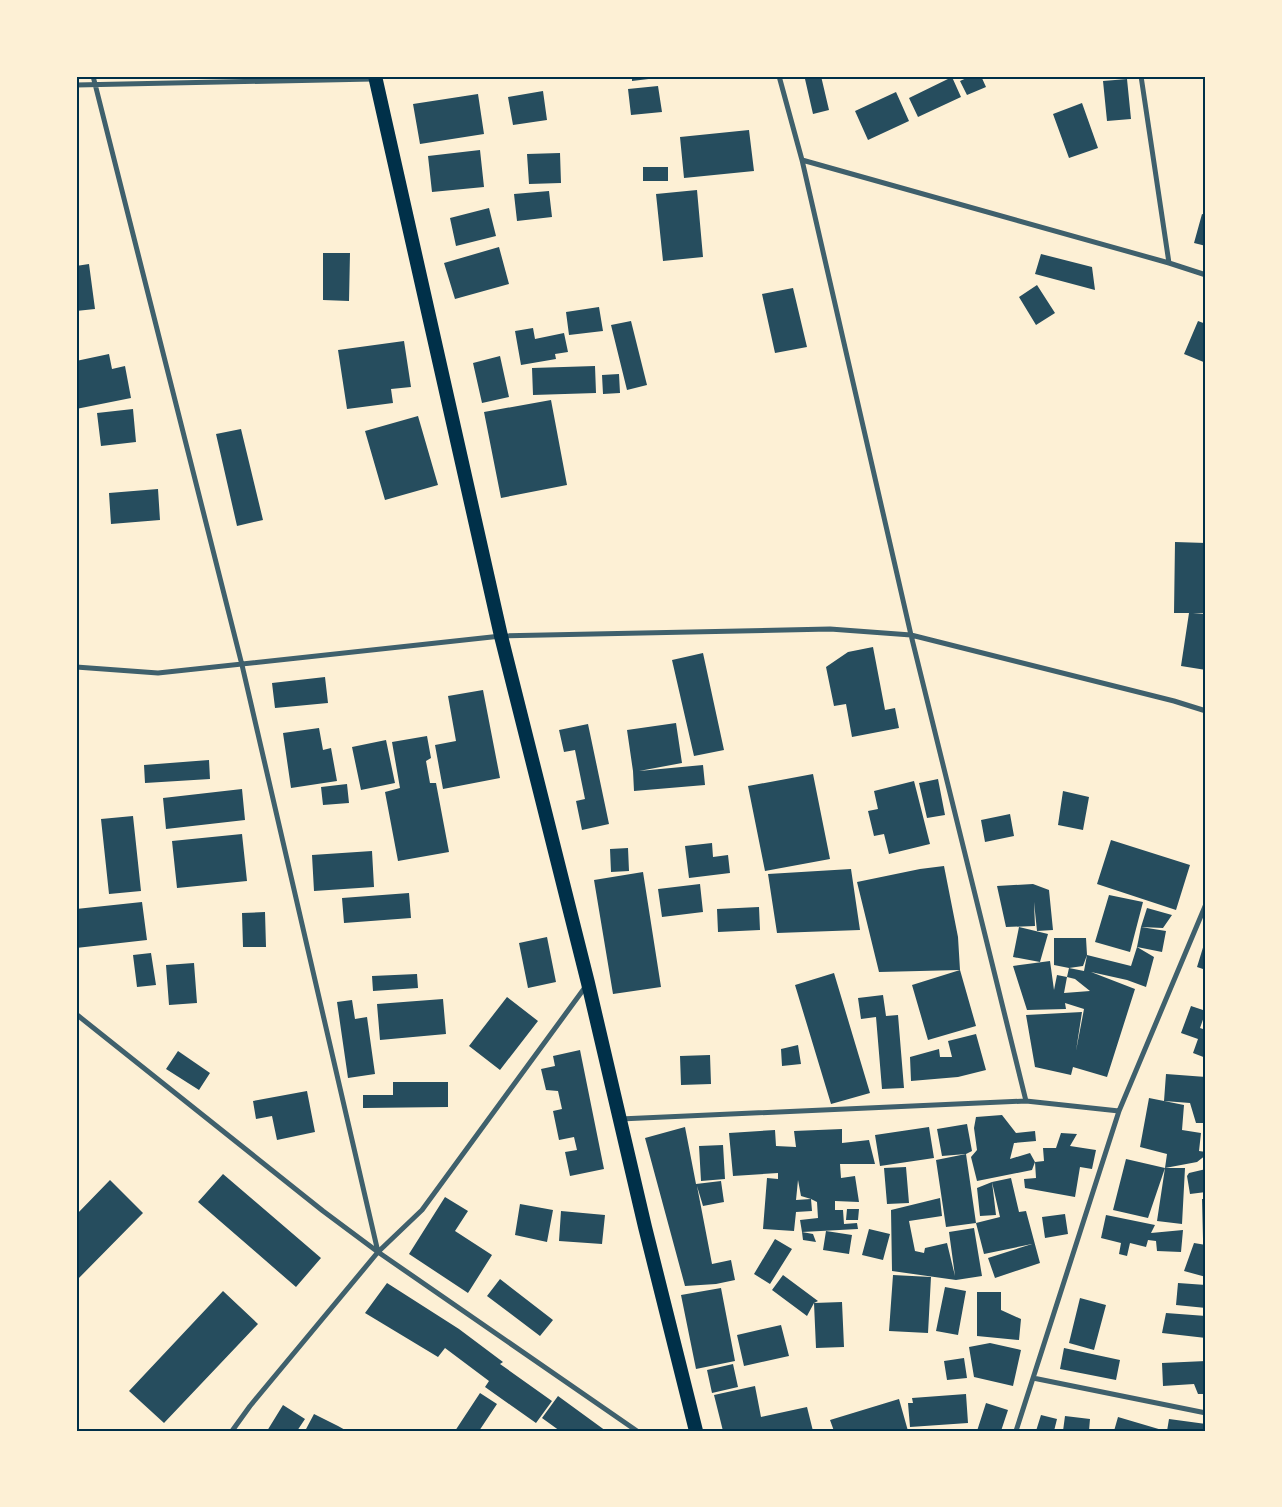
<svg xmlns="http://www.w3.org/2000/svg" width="1282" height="1507" viewBox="0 0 1282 1507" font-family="Figtree,sans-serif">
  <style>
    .building { fill: #264d5e; fill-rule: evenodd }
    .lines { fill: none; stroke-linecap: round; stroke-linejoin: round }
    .minor { stroke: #3f606c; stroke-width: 5 }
    .trunk { stroke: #003049; stroke-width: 14 }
    .neatline { fill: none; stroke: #003049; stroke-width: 2 }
  </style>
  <rect width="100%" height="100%" fill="#fdf0d5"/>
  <path class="building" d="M632,76H665V77L632,81Z
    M821,76L829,110L813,114L805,79Z
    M971,76H981L986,87L967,95L960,81Z
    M952,77L961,97L918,117L909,98Z
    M1127,79L1131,119L1107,121L1103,81Z
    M658,86L662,112L631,115L628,89Z
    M543,91L547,120L513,125L508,97Z
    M896,92L909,121L868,140L855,111Z
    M478,94L484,134L420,144L413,104Z
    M1082,103L1098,148L1069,158L1053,114Z
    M749,130L754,171L684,178L680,137Z
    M480,150L484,187L432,192L428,156Z
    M560,153L561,183L529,184L527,154Z
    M643,167H668V181H643Z
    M697,190L703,257L663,261L656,194Z
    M549,191L552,217L517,221L514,194Z
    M489,208L496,236L456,246L450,218Z
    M1202,214L1206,215V246L1194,243Z
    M499,247L509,284L455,299L444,263Z
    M323,253H350L349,301L323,300Z
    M1041,254L1092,267L1095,290L1035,274Z
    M89,264L95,309L76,311V266Z
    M1037,285L1055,313L1036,325L1019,297Z
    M793,288L807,347L775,353L762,294Z
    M599,307L603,331L569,335L566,312Z
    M631,321L647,385L627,390L611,325Z
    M1198,321L1206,324V363L1184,354Z
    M533,328L535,339L564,333L568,352L555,354L556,359L521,365L515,331Z
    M404,341L411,387L391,389L393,403L347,409L338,350Z
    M109,354L112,369L125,366L131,398L76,409V361Z
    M500,356L509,397L482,403L473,363Z
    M595,366L596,393L533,395L532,368Z
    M619,374L620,393L603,394L602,375Z
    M551,400L567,485L501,498L484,412Z
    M133,409L136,442L101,446L97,413Z
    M418,416L438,485L385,500L365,431Z
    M241,429L263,520L237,526L216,434Z
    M158,489L160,520L111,524L109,493Z
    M1175,542L1206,543V613H1193L1206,614V670L1181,666L1189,613H1174Z
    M873,647L885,710L895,708L899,728L852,737L846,704L834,706L826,667L848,652Z
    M703,653L724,750L694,756L672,660Z
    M325,677L328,703L275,708L272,683Z
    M483,690L500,778L443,789L435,745L456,741L448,696Z
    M676,723L682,763L639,771L703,765L705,785L634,791L633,771L627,730Z
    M588,724L609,824L582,830L576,801L585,799L575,750L564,752L559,730Z
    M319,728L323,750L331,748L337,781L291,788L283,733Z
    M427,736L431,758L426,761L430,783H436L449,852L398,861L385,792L400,788L392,742Z
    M386,740L395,783L361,790L352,747Z
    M209,760L210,779L145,783L144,765Z
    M813,774L830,859L765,871L748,786Z
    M938,779L945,815L927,818L919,783Z
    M914,781L930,844L889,854L884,834L874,836L868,811L878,809L874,791Z
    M347,784L349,803L323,805L321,787Z
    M242,789L245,820L166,829L163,798Z
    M1063,791L1089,797L1083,830L1058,825Z
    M1010,814L1014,836L985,842L981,820Z
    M133,816L141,891L109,894L101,819Z
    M242,834L247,881L177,888L172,841Z
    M1111,840L1190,865L1176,910L1097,884Z
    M712,843L713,857L728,855L730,873L689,878L685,846Z
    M628,848L629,871L611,872L610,849Z
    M372,851L374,887L314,891L312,855Z
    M944,866L958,937L960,970L879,972L857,882L920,869Z
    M851,869L860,930L777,933L768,874Z
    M643,872L661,987L613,994L594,880Z
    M700,884L703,912L662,917L658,889Z
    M1033,884L1049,890L1053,930L1037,931L1034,902L1035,926L1006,927L997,886Z
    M409,893L411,918L344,923L342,898Z
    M1109,895L1143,902L1130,952L1095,942Z
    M142,902L147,940L76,948V909Z
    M759,907L760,930L718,932L717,909Z
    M1147,908L1172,915L1163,928L1141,927Z
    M265,912L266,947H243L242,913Z
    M1019,927L1048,934L1040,962L1013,957Z
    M1141,927L1166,931L1162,952L1137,947Z
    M547,937L556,982L528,988L519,943Z
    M1054,938H1086L1087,955L1083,966L1069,968L1054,965Z
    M1205,941L1206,942V970L1197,967Z
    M1137,947L1154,957L1146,987L1127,980L1091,972L1135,989L1107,1077L1073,1067L1071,1075L1035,1067L1026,1015L1082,1012L1076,1051L1084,1009L1065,1003L1066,1009L1027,1010L1013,966L1050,961L1054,990L1057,975L1067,977L1069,968L1084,971L1087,955L1131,966ZM1067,977L1075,979L1090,991L1064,993Z
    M151,953L156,985L137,987L133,955Z
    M194,963L197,1003L169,1005L166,965Z
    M960,970L976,1026L928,1040L912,985Z
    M834,973L870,1093L831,1104L795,985Z
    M417,974L418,988L373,991L372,976Z
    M883,995L886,1016L898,1015L904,1088L882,1089L876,1017L861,1019L858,998Z
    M507,997L538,1021L500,1070L469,1046Z
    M443,999L446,1034L380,1040L377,1004Z
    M352,1000L355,1019L367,1017L375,1074L348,1078L337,1002Z
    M1191,1006L1206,1011L1200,1028L1206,1030V1058L1193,1053L1198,1039L1181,1033Z
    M976,1034L986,1070L958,1077L911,1081L910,1057L939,1049L940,1057H952L948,1041Z
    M798,1045L801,1064L782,1066L781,1049Z
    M580,1050L604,1169L570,1176L565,1152L577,1150L574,1137L559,1140L553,1111L562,1109L558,1091L546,1090L541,1069L555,1066L553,1056Z
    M178,1051L210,1073L199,1090L166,1069Z
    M710,1055L711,1084L681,1085L680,1056Z
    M1166,1074L1206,1077V1123H1196L1190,1103L1164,1101Z
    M393,1082H448V1107L363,1108V1095H393Z
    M307,1091L315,1132L277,1140L272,1116L256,1119L253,1101Z
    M1149,1098L1184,1105L1182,1130L1201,1133L1199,1151L1206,1152V1155L1197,1162L1165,1168L1167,1154L1140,1147Z
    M1002,1115L1016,1133L1035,1131L1036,1141L1014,1143L1010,1159L1030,1153L1035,1162L1032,1170L977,1181L971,1157L977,1150L974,1128L976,1117Z
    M967,1124L972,1151L966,1154L942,1156L937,1129Z
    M685,1127L696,1184L721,1181L724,1202L703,1206L697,1186L712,1264L731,1260L735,1280L716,1284L685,1286L645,1138Z
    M929,1127L934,1158L880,1166L875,1135Z
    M842,1129V1143L869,1140L875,1164H840L841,1178L855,1176L859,1202L835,1201V1210H843L844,1224L857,1223L858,1229L802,1232L800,1220L818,1218L817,1202L811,1199L812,1211L796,1212L794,1231L763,1229L767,1178L778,1179V1173L733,1176L729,1133L775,1130L776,1146L796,1147L794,1131ZM798,1180L801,1196L811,1199L796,1200Z
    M1061,1133L1077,1134L1070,1146L1096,1150L1092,1169L1080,1167L1075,1197L1025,1188L1024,1179L1036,1178L1035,1162L1044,1161L1043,1148H1056Z
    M723,1145L725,1179L701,1181L699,1146Z
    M966,1154L976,1223L946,1227L936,1160Z
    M1126,1159L1165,1168L1148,1218L1113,1210Z
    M906,1167L909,1203L887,1204L884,1168Z
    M1165,1168H1185L1182,1224L1157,1221Z
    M1206,1169V1192L1190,1194L1187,1176L1189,1173Z
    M223,1174L321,1258L296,1287L198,1202Z
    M1011,1178L1019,1212L1026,1211L1040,1263L995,1278L988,1258L1032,1244L984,1254L976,1223L1000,1217L992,1182Z
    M110,1180L143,1213L76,1281V1215Z
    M992,1182L996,1215L980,1216L977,1188Z
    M445,1197L468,1211L455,1231L492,1255L468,1293L409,1254Z
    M940,1198L942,1216L909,1221L915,1251L924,1253L925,1248L947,1243L955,1276L949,1232L974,1228L982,1276L956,1280L892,1271L891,1210Z
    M1202,1199H1206V1238L1203,1239Z
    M520,1204L553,1210L547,1242L515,1235Z
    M847,1209H859L858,1220H846Z
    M561,1211L605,1215L602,1244L559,1241Z
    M1065,1214L1068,1234L1045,1238L1042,1217Z
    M1106,1215L1155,1225L1151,1233L1183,1230L1181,1252L1157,1251L1156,1241L1148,1240L1146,1247L1130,1243L1127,1256L1119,1254L1121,1243L1101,1238Z
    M869,1229L890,1234L883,1260L862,1255Z
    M826,1231L852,1235L849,1254L823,1250Z
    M802,1232L813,1234L816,1242L803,1240Z
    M775,1239L792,1249L770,1284L754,1274Z
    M1194,1243L1206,1245V1277L1184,1271Z
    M783,1275L818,1301L814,1303L807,1316L772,1290Z
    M893,1275L931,1277L928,1333L889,1331Z
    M500,1279L553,1320L540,1336L487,1296Z
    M387,1283L459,1329L503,1362L500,1364L552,1401L536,1423L485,1387L489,1381L445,1348L438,1357L365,1313Z
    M1178,1283L1206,1285V1308L1176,1305Z
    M945,1287L966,1291L958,1335L936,1331Z
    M721,1288L735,1361L696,1369L681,1295Z
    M223,1291L258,1324L164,1423L129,1391Z
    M977,1292H1001V1310L1021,1319L1019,1340L977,1336Z
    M1080,1298L1106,1305L1094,1350L1069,1343Z
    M842,1302L844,1347L816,1348L814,1303Z
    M1166,1313L1206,1316V1338L1162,1333Z
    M781,1325L789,1356L744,1366L737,1335Z
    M990,1343L1021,1350L1013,1386L974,1377L969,1347Z
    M1064,1348L1120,1360L1116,1380L1060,1369Z
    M964,1358L967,1378L947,1380L944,1361Z
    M1206,1361V1394H1198L1194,1384L1163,1386L1162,1363Z
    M733,1364L738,1387L712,1393L707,1370Z
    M755,1386L761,1417L807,1407L813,1431H723L714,1395Z
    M480,1393L497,1404L479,1431H455Z
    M966,1394L968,1423L910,1427L908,1403H913L912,1398Z
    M558,1396L606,1431H560L542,1418Z
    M899,1399L908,1431H834L830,1420Z
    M986,1403L1008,1410L1001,1431H977Z
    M283,1405L305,1419L297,1431H267Z
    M314,1414L338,1426L347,1431H305Z
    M1041,1415L1057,1419L1054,1431H1036Z
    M1065,1416L1090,1419L1089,1431H1063Z
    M1118,1417L1162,1430V1431H1114Z
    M1169,1419L1206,1424V1431H1167Z"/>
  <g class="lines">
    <path class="minor" d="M93,76L242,665L378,1252
      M779,76L802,160L911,635L1026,1101
      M1141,76L1169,263
      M76,85L373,79
      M802,160L1169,263L1206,275
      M76,667L158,673L501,636L830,629L911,635L1174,701L1206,711
      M76,1014L323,1211L378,1252L637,1431
      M620,1119L1026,1101L1119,1111
      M1033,1378L1206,1413
      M232,1431L250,1406L378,1252L422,1210L586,986
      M1016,1431L1119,1111L1206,904"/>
    <path class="trunk" d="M375,76L501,636L588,983L645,1227L696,1431"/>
  </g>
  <rect width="1282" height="1507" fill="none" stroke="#fdf0d5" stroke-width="155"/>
  <rect x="78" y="78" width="1126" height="1352" class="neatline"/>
</svg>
